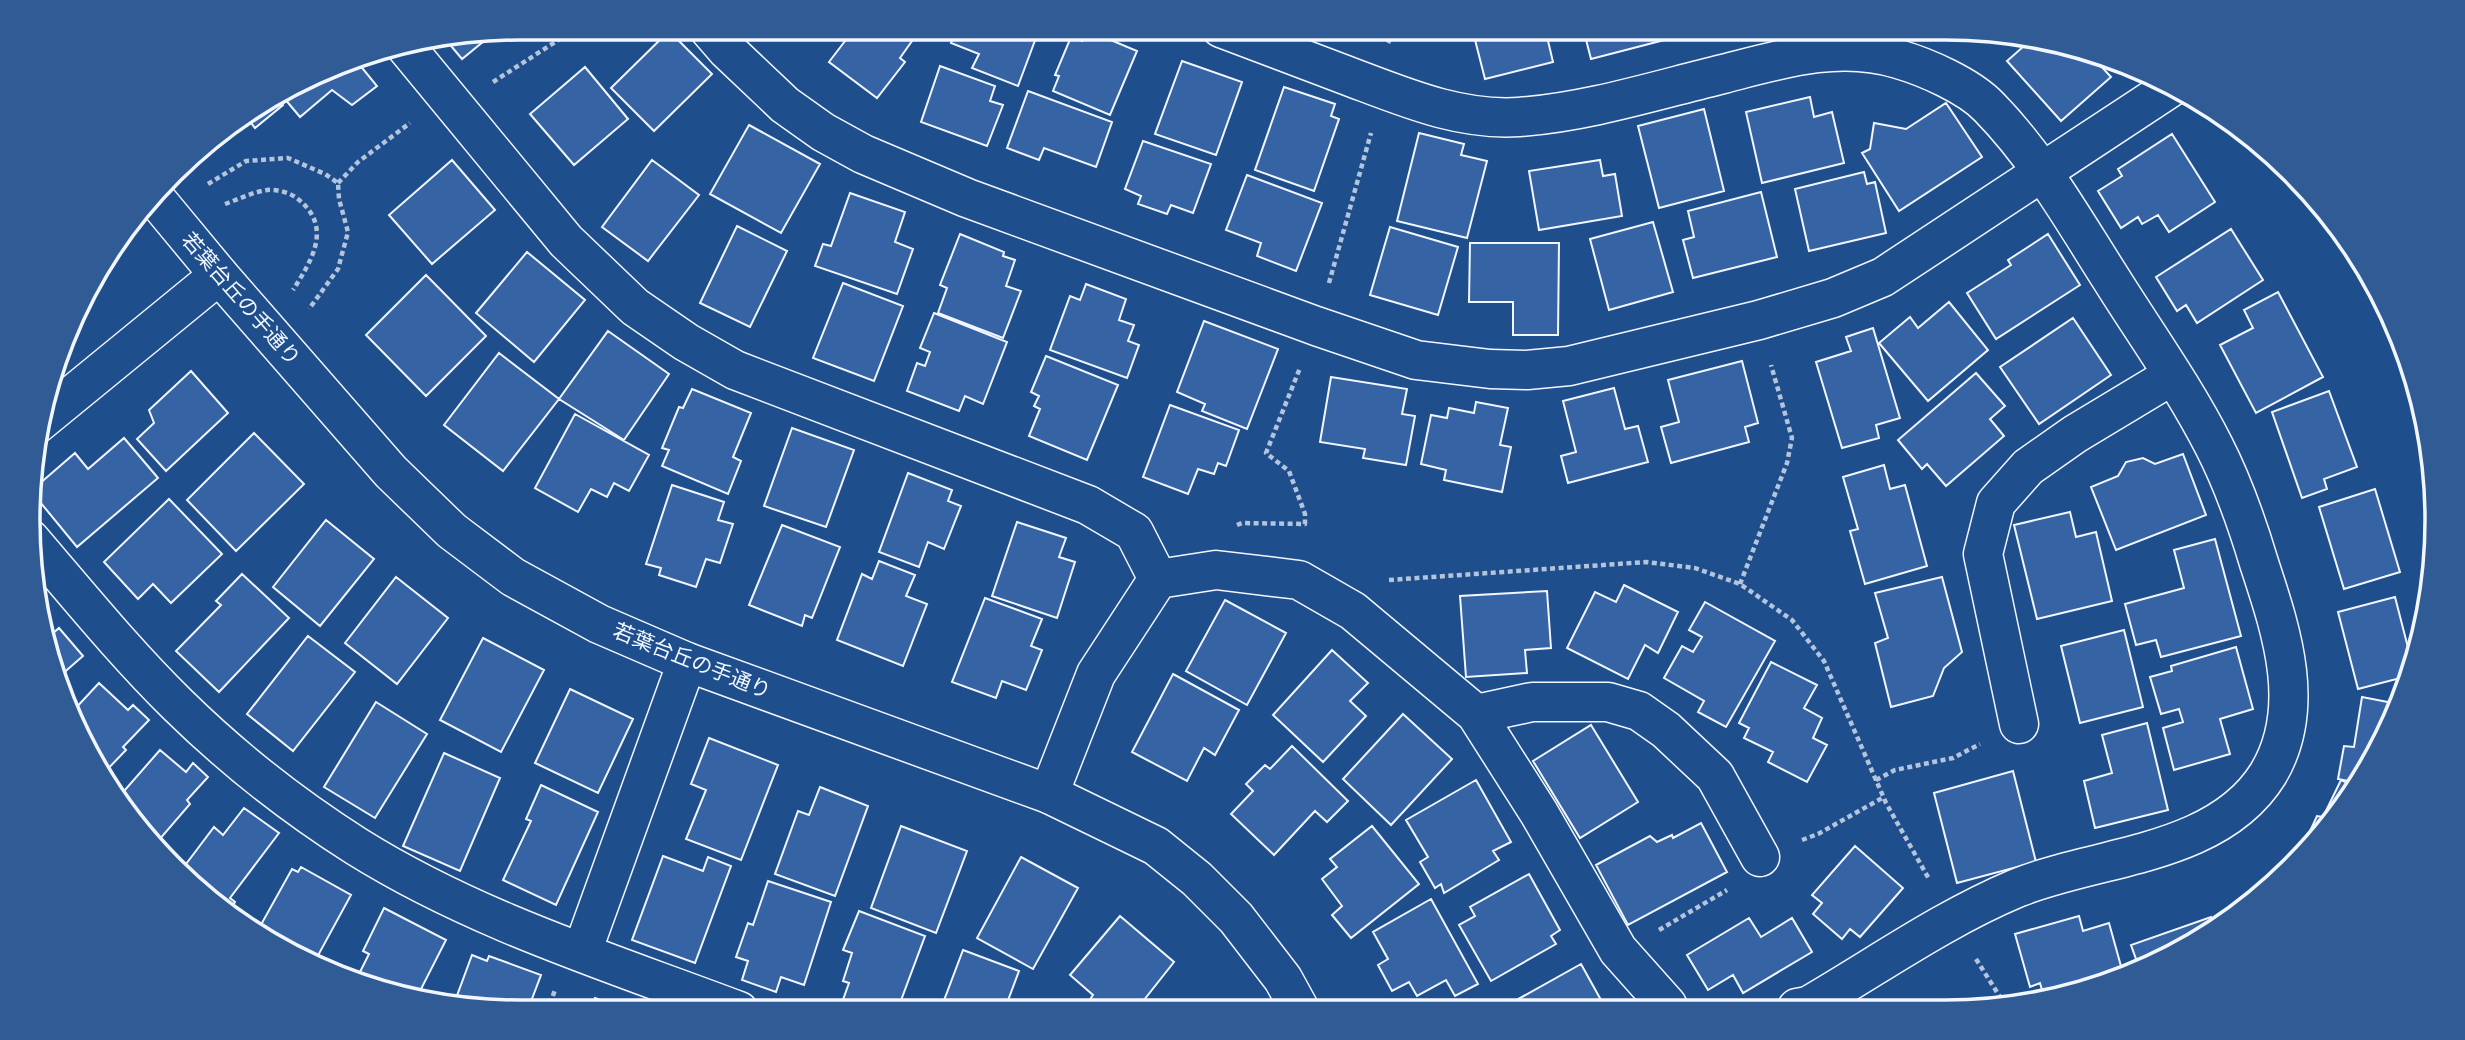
<svg xmlns="http://www.w3.org/2000/svg" width="2465" height="1040" viewBox="0 0 2465 1040" font-family="Raleway,'Noto Sans JP',sans-serif">
  <style>
    .building { fill: #3563a3; stroke: #f2f6ff; stroke-width: 2 }
    .lines { fill: none; stroke-linecap: round; stroke-linejoin: round }
    .minor-casing { stroke: #f2f6ff; stroke-width: 41 }
    .tertiary-casing { stroke: #f2f6ff; stroke-width: 41 }
    .path { stroke: #b3c4dc; stroke-width: 4.5; stroke-dasharray: 5 3.5; stroke-linecap: butt }
    .minor { stroke: #1f4e8c; stroke-width: 38 }
    .tertiary { stroke: #1f4e8c; stroke-width: 38 }
    .labels { text-anchor: middle; stroke-width: 5; stroke-linejoin: round; paint-order: stroke }
    .street-label { font-size: 21px; fill: #f2f6ff; stroke: #1f4e8c }
    .rim { fill: none; stroke: #f2f6ff; stroke-width: 3.5 }
  </style>
  <rect width="100%" height="100%" fill="#1f4e8c"/>
  <path class="building" d="M838,28H895L912,41L900,58L905,62L877,98L829,62L845,41L834,33Z
    M957,28H1022L1037,35L1018,86L972,68L979,54L951,43Z
    M1472,28H1545L1553,62L1485,79Z
    M1583,28H1669L1672,38L1591,59Z
    M1087,30L1137,51L1110,115L1053,91L1059,76L1055,75L1071,37L1082,41Z
    M669,31L712,74L654,131L611,88Z
    M495,32L462,59L446,40Z
    M2019,40L2088,52L2111,77L2061,121L2007,61L2024,46Z
    M354,58L377,86L352,105L332,90L300,117L279,92Z
    M1182,61L1242,82L1216,155L1155,134Z
    M940,66L995,86L990,101L1003,105L987,146L921,122Z
    M585,67L628,119L574,165L530,114Z
    M1284,87L1335,104L1331,116L1339,119L1314,191L1255,170Z
    M1028,91L1112,122L1096,167L1044,148L1039,160L1007,148Z
    M274,94L283,105L255,128L245,115Z
    M1810,97L1814,117L1832,112L1844,163L1762,183L1746,112Z
    M1946,103L1982,157L1899,211L1862,153L1870,149L1874,123L1906,129Z
    M1704,109L1724,191L1659,208L1638,126Z
    M749,125L820,164L781,233L710,194Z
    M1419,133L1464,144L1461,155L1487,161L1467,238L1397,221Z
    M2172,134L2215,202L2169,232L2158,215L2142,224L2138,217L2121,228L2098,191L2122,176L2118,169Z
    M1143,141L1211,164L1193,213L1171,205L1167,214L1138,204L1141,196L1125,189Z
    M452,160L495,210L432,264L389,215Z
    M652,160L699,195L648,261L602,227Z
    M1600,160L1603,176L1615,174L1622,216L1539,230L1529,171Z
    M1864,172L1867,184L1875,182L1886,233L1809,251L1795,189Z
    M1247,175L1322,203L1296,271L1257,256L1261,243L1226,230Z
    M1761,192L1777,257L1693,278L1683,240L1694,237L1688,211Z
    M850,193L905,212L895,242L913,249L897,294L815,266L823,244L831,246Z
    M1653,222L1673,292L1609,310L1590,239Z
    M737,226L787,251L750,327L700,303Z
    M1390,227L1458,247L1438,315L1370,295Z
    M2231,229L2263,280L2197,323L2186,305L2177,311L2156,277Z
    M960,234L1004,252L1003,256L1015,260L1006,286L1021,291L1003,338L938,313L947,288L940,285Z
    M2048,234L2080,285L1996,339L1967,293L2011,265L2008,260Z
    M1470,243H1559L1558,335H1513V302H1469Z
    M527,252L585,300L534,362L476,313Z
    M426,275L486,336L426,396L366,335Z
    M843,283L903,306L874,381L813,358Z
    M1086,284L1126,299L1119,320L1134,325L1128,341L1139,345L1127,378L1050,350L1070,296L1080,300Z
    M2278,292L2323,377L2256,413L2220,345L2253,328L2244,310Z
    M1949,302L1988,350L1928,401L1879,343L1910,317L1918,328Z
    M934,313L1007,342L983,404L965,396L959,411L907,391L917,363L925,366L930,352L920,348Z
    M2073,318L2111,375L2039,424L2000,367Z
    M1204,321L1278,349L1247,429L1202,411L1205,404L1177,392Z
    M1873,328L1900,418L1876,425L1879,438L1842,448L1816,362L1851,351L1846,337Z
    M608,331L669,374L624,440L559,399Z
    M499,353L559,399L503,471L444,425Z
    M1046,356L1118,385L1087,460L1029,436L1040,409L1034,406L1039,396L1031,392Z
    M1742,361L1758,423L1745,427L1749,442L1671,463L1661,427L1679,422L1668,380Z
    M191,371L228,413L166,471L137,439L154,423L149,410Z
    M1976,373L2005,406L1990,419L2004,436L1946,486L1927,464L1922,469L1898,440Z
    M1331,377L1407,389L1402,414L1415,416L1406,465L1363,458L1365,449L1320,442Z
    M1614,388L1625,429L1638,426L1648,462L1568,483L1561,456L1576,452L1563,401Z
    M692,389L751,413L733,457L741,461L728,494L662,466L669,450L662,448L679,407L683,408Z
    M2329,391L2357,467L2324,479L2327,489L2302,498L2272,412Z
    M1476,402L1508,408L1500,445L1511,447L1502,492L1444,480L1446,470L1421,464L1431,415L1447,418L1449,408L1474,413Z
    M1170,405L1239,430L1226,466L1218,463L1214,474L1198,469L1188,494L1143,477Z
    M575,414L649,455L629,491L614,483L607,497L591,489L578,512L535,488Z
    M792,428L854,450L826,527L764,506Z
    M254,433L304,484L236,551L187,500Z
    M124,438L158,478L77,547L31,491L75,453L88,469Z
    M2183,454L2206,515L2116,550L2091,487L2118,476L2126,462L2143,458L2155,464Z
    M1884,465L1890,489L1905,485L1927,566L1865,584L1850,531L1858,529L1843,477Z
    M908,473L952,490L948,501L961,506L944,549L928,542L919,567L879,552Z
    M672,485L724,502L718,520L733,524L720,563L706,559L696,587L659,575L661,568L646,564Z
    M2375,489L2400,572L2344,589L2319,507Z
    M169,499L222,554L171,603L153,584L138,599L104,562Z
    M2070,512L2076,537L2096,532L2112,601L2037,619L2014,525Z
    M326,520L374,559L320,626L273,587Z
    M1017,522L1066,538L1059,557L1075,562L1057,618L992,596Z
    M782,525L840,547L812,618L805,615L802,626L749,605Z
    M2215,539L2241,636L2161,657L2156,640L2136,645L2125,604L2184,588L2174,550Z
    M879,561L915,575L906,596L927,604L903,666L837,640L862,574L872,579Z
    M242,574L289,618L219,692L176,651L221,605L216,601Z
    M396,577L448,618L397,684L345,643Z
    M1942,577L1962,652L1944,668L1933,696L1891,707L1875,643L1888,638L1875,593Z
    M1624,585L1678,612L1658,653L1645,645L1628,679L1567,648L1595,592L1616,602Z
    M1547,591L1551,648L1525,650L1527,673L1466,677L1460,596Z
    M2395,597L2413,667L2412,675L2358,689L2338,612Z
    M985,598L1042,619L1031,646L1042,650L1026,690L1002,681L996,698L952,682Z
    M1225,600L1286,633L1247,705L1186,671Z
    M1705,602L1775,641L1726,727L1698,712L1704,701L1664,678L1682,646L1693,652L1702,637L1689,630Z
    M37,616L52,634L59,628L83,656L60,676Z
    M2124,630L2143,707L2080,723L2061,646Z
    M308,636L355,672L293,751L247,714Z
    M483,638L544,670L501,752L440,720Z
    M2236,647L2253,709L2220,719L2230,754L2174,770L2163,728L2183,722L2179,709L2161,714L2150,677L2172,671L2171,666Z
    M1332,650L1368,683L1350,701L1366,716L1323,762L1273,715Z
    M1771,662L1817,685L1804,708L1822,718L1813,738L1827,745L1807,782L1768,762L1773,752L1744,738L1749,728L1739,723Z
    M1173,674L1239,710L1215,755L1204,748L1187,781L1132,752Z
    M99,683L128,710L133,705L149,720L123,747L126,750L101,776L94,766L73,711Z
    M570,689L633,719L598,793L535,763Z
    M2362,697L2398,704L2359,783L2338,779L2344,746L2354,747Z
    M376,702L427,734L375,818L324,787Z
    M1403,714L1452,759L1391,825L1343,779Z
    M2147,723L2168,810L2095,828L2084,781L2112,773L2102,735Z
    M1591,725L1638,802L1580,838L1533,761Z
    M709,738L778,765L741,860L686,839L706,790L691,784Z
    M1292,746L1348,801L1327,822L1315,811L1274,855L1231,814L1253,791L1246,784L1265,765L1270,769Z
    M160,750L186,772L193,763L208,777L187,800L190,804L153,847L117,799Z
    M444,753L500,778L460,871L403,846Z
    M2013,771L2036,862L1957,883L1934,793Z
    M1476,780L1511,842L1493,851L1499,860L1444,893L1441,884L1435,888L1420,862L1428,857L1406,820Z
    M2341,780L2357,787L2354,794L2297,859L2317,816L2323,817Z
    M541,785L598,812L556,905L503,880L531,821L526,819Z
    M820,787L868,806L835,896L775,874L798,811L809,815Z
    M244,808L279,833L230,898L235,902L227,914L180,872L214,827L223,835Z
    M1701,823L1727,872L1628,925L1596,865L1650,836L1657,842L1672,835L1673,838Z
    M901,826L967,851L936,933L871,908Z
    M1372,826L1419,884L1351,938L1332,915L1342,906L1322,879L1337,867L1330,859Z
    M1855,846L1903,888L1860,937L1850,929L1842,939L1813,914L1822,903L1812,895Z
    M663,856L703,871L708,857L731,866L695,963L632,940Z
    M1021,857L1078,888L1033,969L977,938Z
    M2285,861L2290,866L2269,890L2229,915Z
    M301,867L351,895L315,961L258,930L292,869L298,872Z
    M1529,874L1560,930L1551,936L1556,944L1491,981L1459,925L1475,916L1470,907Z
    M768,881L831,902L804,985L781,977L776,992L742,980L748,961L736,957L748,923L753,925Z
    M1431,899L1478,984L1455,996L1446,980L1417,996L1409,982L1392,991L1378,965L1388,959L1373,932Z
    M384,908L446,940L418,995L361,986L355,982L369,954L363,951Z
    M859,911L925,936L897,1011H839L849,983L843,981L852,953L843,950Z
    M1120,916L1174,962L1136,1010H1083L1093,995L1070,975Z
    M2079,916L2083,931L2109,923L2124,977L2080,989L2079,986L2044,997L2040,983L2030,987L2015,934Z
    M2211,917L2214,925L2140,970L2131,945Z
    M1749,918L1761,937L1792,918L1812,952L1743,993L1733,975L1708,990L1687,955Z
    M963,950L1019,971L1004,1011H940Z
    M472,955L487,961L489,956L541,975L527,1012L455,1001Z
    M1581,964L1606,1009H1517L1513,1002Z
    M595,998L630,1012H590Z"/>
  <g class="lines">
    <defs>
      <path id="minor" d="M708,28L727,50L785,105L823,132L863,154L967,198L1316,326L1416,360L1490,369L1527,370L1569,366L1759,320L1833,298L1883,277L2173,86
        M1221,28C1264,44 1306,60 1348,76C1404,97 1459,121 1519,117C1588,112 1657,90 1723,74C1781,59 1839,41 1898,59C1926,67 1969,86 1989,107C2038,157 2073,219 2110,277C2145,333 2184,387 2214,446C2233,483 2247,523 2259,563C2281,630 2308,708 2268,774C2217,856 2098,855 2017,888C1943,919 1877,966 1808,1006L1797,1008
        M406,47L566,241L635,307L686,342L735,370L1088,505L1134,532L1158,579
        M37,424L219,275
        M30,539C78,595 125,653 178,705C231,757 293,806 356,846C474,920 609,962 739,1011
        M1476,714L1532,702H1608L1639,711L1666,730L1715,776L1760,857
        M2019,724L1983,554L1996,503L2028,467L2075,434L2173,375
        M1049,794L1096,674L1158,579L1216,570L1299,580L1353,611L1476,714L1539,813L1618,950L1667,1005L1666,1009
        M582,952L687,662"/>
      <path id="tertiary" d="M156,199L219,275L391,472L452,531L513,577L599,624L687,662L1049,794L1156,846L1197,879L1236,918L1283,979L1300,1010"/>
    </defs>
    <use href="#minor" class="minor-casing"/>
    <use href="#tertiary" class="tertiary-casing"/>
    <path class="path" d="M1388,43L1396,28
      M493,82L577,28
      M338,183L358,162L410,123
      M208,184L246,161L288,158L325,174L338,183L339,199L348,232L338,269L309,309
      M225,204C239,199 253,192 267,190C277,189 291,193 298,199C333,227 312,260 293,290
      M1329,283L1371,133
      M1237,525L1242,523L1305,524V514L1289,471L1266,453L1300,368
      M1389,580L1646,562L1695,568L1740,584L1792,620L1824,661L1886,803L1929,879
      M1740,584L1787,463L1792,438L1771,365
      M1876,780L1895,770L1953,758L1980,744
      M1802,840L1818,834L1884,797
      M1659,930L1727,890
      M1976,959L2007,1008
      M547,1012L555,990"/>
    <use href="#minor" class="minor"/>
    <use href="#tertiary" class="tertiary"/>
  </g>
  <g class="labels">
    <g class="street-label">
      <text transform="translate(241 299) rotate(49)" y="7">若葉台丘の手通り</text>
      <text transform="translate(692 661) rotate(22)" y="7">若葉台丘の手通り</text>
    </g>
  </g>
  <path d="M0 0H2465V1040H0ZM520 40H1945A480 480 0 0 1 2425 520V520A480 480 0 0 1 1945 1000H520A480 480 0 0 1 40 520V520A480 480 0 0 1 520 40Z" fill="#305b95" fill-rule="evenodd"/>
  <path class="rim" d="M520 40H1945A480 480 0 0 1 2425 520V520A480 480 0 0 1 1945 1000H520A480 480 0 0 1 40 520V520A480 480 0 0 1 520 40Z"/>
</svg>
